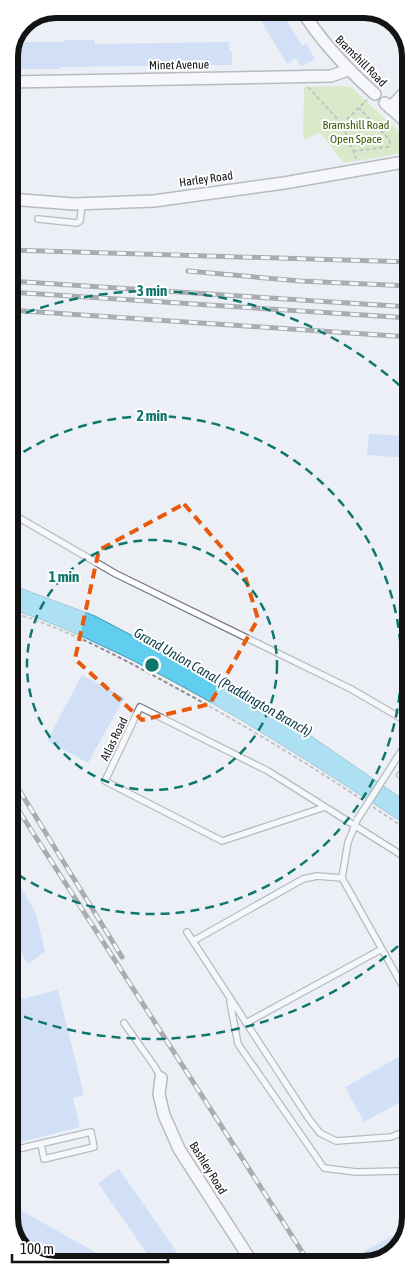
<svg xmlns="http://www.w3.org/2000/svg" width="420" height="1274" viewBox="0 0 420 1274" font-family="'Asap Condensed',sans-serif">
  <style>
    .green { fill: #bfe396 }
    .water { fill: #61cdef; stroke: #4995ad }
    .building { fill: #afccf5 }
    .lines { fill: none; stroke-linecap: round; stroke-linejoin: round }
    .service-casing { stroke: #767a7e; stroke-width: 8 }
    .minor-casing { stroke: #767a7e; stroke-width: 14 }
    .path { stroke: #8c8f93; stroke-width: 2; stroke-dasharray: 4 2.5; stroke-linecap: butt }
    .service { stroke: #fff; stroke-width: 5.5 }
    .minor { stroke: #fff; stroke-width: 11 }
    .rail-casing { stroke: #585b5d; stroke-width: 5 }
    .rail { stroke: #fff; stroke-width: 3; stroke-dasharray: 9; stroke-linecap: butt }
    .service-bridge-casing { stroke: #767a7e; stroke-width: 8; stroke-linecap: butt }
    .service-bridge { stroke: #fff; stroke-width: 5.5 }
    .marked { fill: none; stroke: #e8590c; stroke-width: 4; stroke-dasharray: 10 6; stroke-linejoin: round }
    .ring { fill: none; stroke: #0f766e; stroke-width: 2.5; stroke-dasharray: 9 6 }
    .labels { text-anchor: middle; stroke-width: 4; stroke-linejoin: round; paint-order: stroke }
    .street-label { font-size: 12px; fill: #111314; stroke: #fff }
    .park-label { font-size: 12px; fill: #3a5800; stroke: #fff }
    .water-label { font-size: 14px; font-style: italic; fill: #0d3e4c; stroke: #fff }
    .rim { fill: none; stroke: #111314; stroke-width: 6 }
    .centre { fill: #0f766e; stroke: #fff; stroke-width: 2.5 }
    .ring-label { font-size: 15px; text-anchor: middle; font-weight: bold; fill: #0f766e; stroke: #fff; stroke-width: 4; stroke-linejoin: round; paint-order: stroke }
  </style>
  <rect width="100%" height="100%" fill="#ecf0f5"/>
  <path class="green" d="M344,86L351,87L410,142V152L344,163L320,133L306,139L303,138L304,87Z"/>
  <path class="water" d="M9,584L95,616L190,666L285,718L411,805V828C319,768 227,707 128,658C90,640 51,621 10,609Z"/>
  <path class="building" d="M254,9H280L302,46L306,43L315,59L301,67L296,58L287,64Z
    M64,40H95V44L229,42V51H232V65L60,67V69H9V53L14,42H64Z
    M369,434L410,436V458L367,455Z
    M82,675L124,698L88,763L47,741Z
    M10,869L36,913L45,952L28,964L10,936Z
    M58,990L84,1095L73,1098L80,1127L10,1145V1002Z
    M406,1053L411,1061V1096L364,1122L345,1087Z
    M119,1169L186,1265H155L98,1183Z
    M22,1211L118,1265H53L25,1254L11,1230Z
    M394,1235L401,1247L376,1264H358L354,1257Z"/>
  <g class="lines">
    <defs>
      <path id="service" d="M38,219L77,223L80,221L82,204
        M9,512L116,574L351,689L411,724
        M393,764L411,736
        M400,775L411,782
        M325,807L222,841L105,781L140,707L268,771L411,861
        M356,823L348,842L342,878L411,1001
        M187,932L309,1119L320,1133L336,1141L391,1137L411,1129
        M193,941L303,879L317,876L342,878
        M230,1002L238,1044L324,1168L356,1172L403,1171
        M124,1023L155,1067L161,1078
        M246,1023L382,949
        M10,1151L35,1145L91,1132L94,1147L44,1159L41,1144"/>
      <path id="minor" d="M301,9C321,42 346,68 375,94
        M9,82L331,76L348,70
        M385,103L410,125
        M390,108L410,87
        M9,199L74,204L154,201L284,183L404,162
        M161,1078L159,1094L164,1115L179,1149L253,1264"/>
    </defs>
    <use href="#service" class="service-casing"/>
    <use href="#minor" class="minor-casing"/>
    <path class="path" d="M308,87L342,124L356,158
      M342,124L367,100
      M353,151L388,147L390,144L389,139L359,108
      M10,612C65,628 118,656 169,684C234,719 299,758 361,799
      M373,807L411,832"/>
    <use href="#service" class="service"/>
    <use href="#minor" class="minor"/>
    <defs>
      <path id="rail" d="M9,250L410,262
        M188,271L300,281L410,286
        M9,281L410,307
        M9,292L410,318
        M9,310L410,337
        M10,775L122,957
        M10,797L310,1264"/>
    </defs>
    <use href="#rail" class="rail-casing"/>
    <use href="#rail" class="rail"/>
    <defs>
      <path id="service-bridge" d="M357,820L393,764"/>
    </defs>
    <use href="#service-bridge" class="service-bridge-casing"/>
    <use href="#service-bridge" class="service-bridge"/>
  </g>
  <path d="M0 0H420V1274H0ZM184,504L244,573L258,619L210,704L142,720L75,659L99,550Z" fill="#ecf0f5" fill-opacity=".55" fill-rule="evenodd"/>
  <path class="marked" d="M184,504L244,573L258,619L210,704L142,720L75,659L99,550Z"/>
  <g class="ring">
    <circle cx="152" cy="665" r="125"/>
    <path d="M11 460A249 249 0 1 1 11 870"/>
    <path d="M409 936A374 374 0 0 1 12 1012M12 318A374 374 0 0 1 409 394"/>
  </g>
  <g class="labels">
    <g class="street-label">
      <text transform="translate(361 61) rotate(45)" y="4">Bramshill Road</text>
      <text transform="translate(179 65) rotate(-1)" y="4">Minet Avenue</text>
      <text transform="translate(206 179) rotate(-8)" y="4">Harley Road</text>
      <text transform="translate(114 739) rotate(-64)" y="4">Atlas Road</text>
      <text transform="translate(208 1168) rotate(58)" y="4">Bashley Road</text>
    </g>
    <g class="park-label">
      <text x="356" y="129">Bramshill Road<tspan x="356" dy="14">Open Space</tspan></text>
    </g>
    <g class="water-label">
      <text transform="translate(223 682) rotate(30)" y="5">Grand Union Canal (Paddington Branch)</text>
    </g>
  </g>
  <path d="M0 0H420V1274H0ZM56 18H364A38 38 0 0 1 402 56V1218A38 38 0 0 1 364 1256H56A38 38 0 0 1 18 1218V56A38 38 0 0 1 56 18Z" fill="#fff" fill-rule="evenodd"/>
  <path class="rim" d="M56 18H364A38 38 0 0 1 402 56V1218A38 38 0 0 1 364 1256H56A38 38 0 0 1 18 1218V56A38 38 0 0 1 56 18Z"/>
  <circle cx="152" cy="665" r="8" class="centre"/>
  <g class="ring-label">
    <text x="152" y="296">3 min</text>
    <text x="152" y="421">2 min</text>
    <text x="64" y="582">1 min</text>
  </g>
  <path d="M12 1254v8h156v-8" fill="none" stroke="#111314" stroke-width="2.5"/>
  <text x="20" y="1254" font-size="15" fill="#111314" stroke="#ffffff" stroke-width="4" paint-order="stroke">100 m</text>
</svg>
